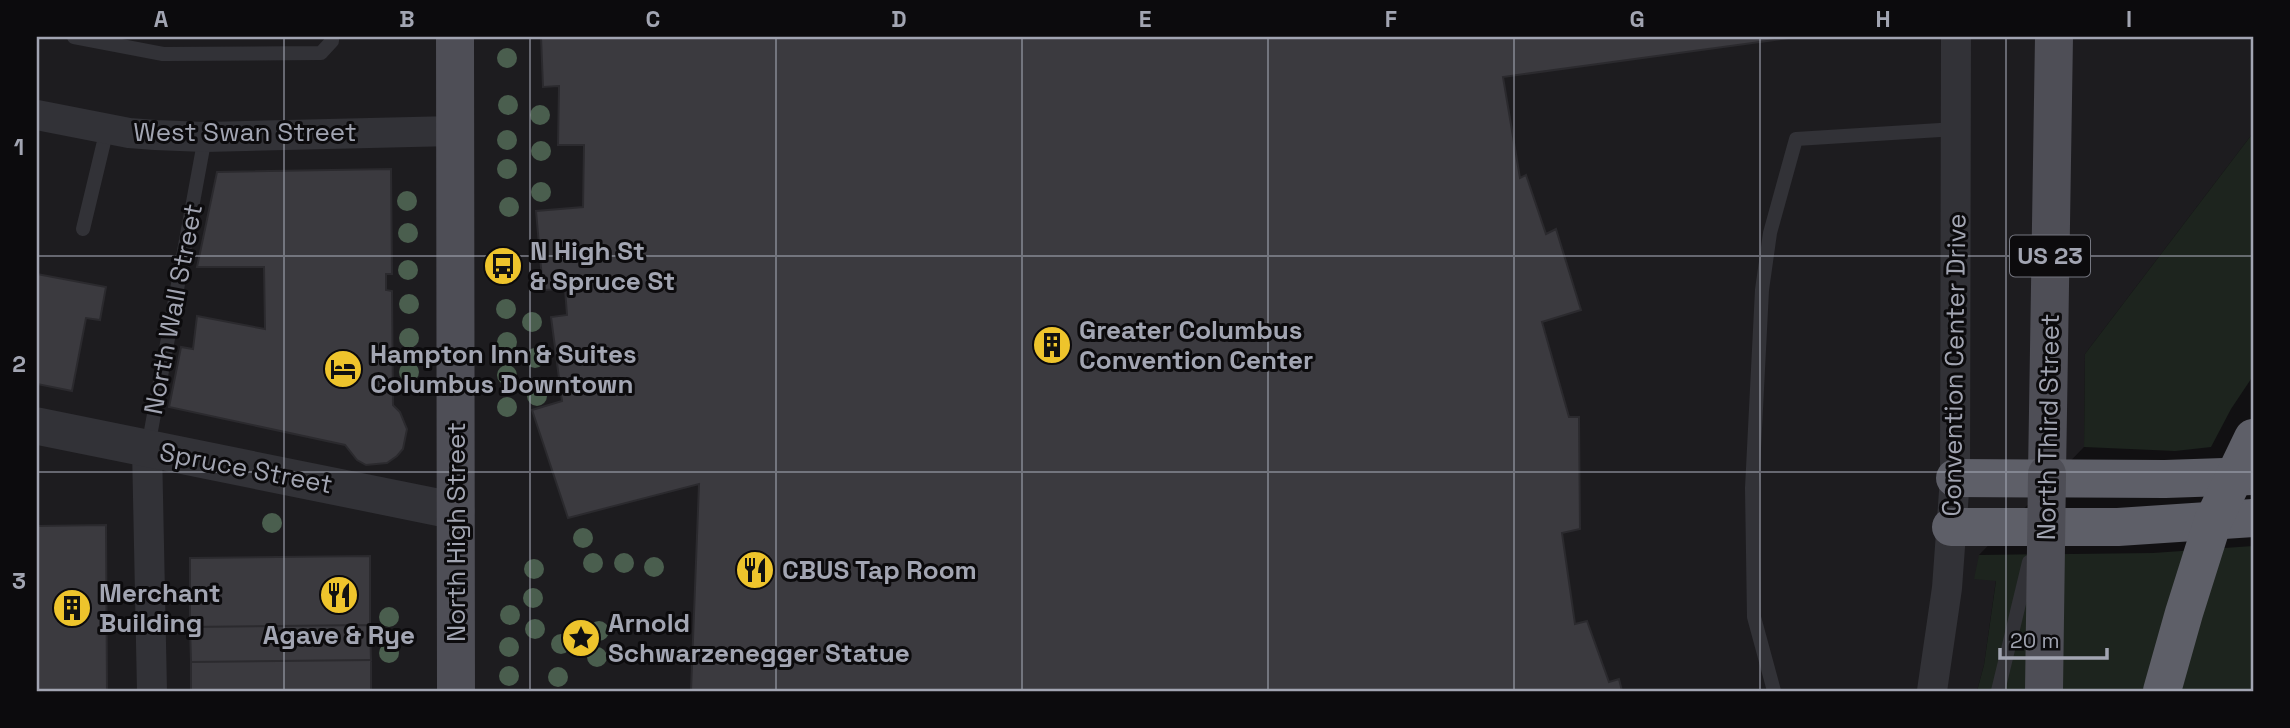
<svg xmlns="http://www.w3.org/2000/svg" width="2290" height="728" viewBox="0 0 2290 728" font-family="'Space Grotesk',sans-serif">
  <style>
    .built { fill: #1d1c1f }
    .green { fill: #1d241e }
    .building { fill: #3b3a3f; stroke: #2b2a2e; stroke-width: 2 }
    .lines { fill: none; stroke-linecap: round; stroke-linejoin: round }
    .service { stroke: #323237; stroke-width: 14 }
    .minor { stroke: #323237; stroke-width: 30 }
    .tertiary { stroke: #323237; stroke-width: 37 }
    .primary { stroke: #4e4e56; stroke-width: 38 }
    .motorway { stroke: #5e5f68; stroke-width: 38 }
    .service-bridge { stroke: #323237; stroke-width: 14 }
    .primary-bridge { stroke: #4e4e56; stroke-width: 38 }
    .motorway-bridge { stroke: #5e5f68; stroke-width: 38 }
    .tree { fill: #4a5e4e }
    .grid { fill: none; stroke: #a2a5b2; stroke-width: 2; stroke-opacity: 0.55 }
    .labels { text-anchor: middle; stroke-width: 6; stroke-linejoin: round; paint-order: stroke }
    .shield { fill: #0c0b0d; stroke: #757780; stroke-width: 2 }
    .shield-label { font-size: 24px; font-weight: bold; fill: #a2a5b2 }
    .street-label { font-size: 26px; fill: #a2a5b2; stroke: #0c0b0d }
    .poi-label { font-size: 26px; font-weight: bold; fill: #a2a5b2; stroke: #0c0b0d; text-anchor: start }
    .neatline { fill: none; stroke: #a2a5b2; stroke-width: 2.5 }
    .grid-label { font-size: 23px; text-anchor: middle; font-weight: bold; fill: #a2a5b2 }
  </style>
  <rect width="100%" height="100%" fill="#111012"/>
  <path class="built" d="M37,37H2253V133L2085,354L2084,447L1979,555L1996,580L1984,665L1977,691H37Z"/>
  <path class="green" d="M2253,133V376L2231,409L2211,447L2175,451L2084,447L2085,354Z
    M2253,546V691H1977L1984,665L1996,581L1974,579L1979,555L2153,553Z"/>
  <path class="building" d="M541,37H1796L1503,77L1520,178L1526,175L1546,234L1556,229L1581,310L1542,322L1569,417H1579L1580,529L1562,533L1575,624L1587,621L1609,682L1619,679L1622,691H691L699,484L568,518L532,410L562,401L551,317L567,315L565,289L543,290L536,211L583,207L584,145H558L559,86L543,87Z
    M391,169L392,274H386V290L392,291L393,405L400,412L407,429L403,449L397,456L387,463L366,465L357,460L345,445L169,407L181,347L193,349L197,316L265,329L264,267H197L217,172Z
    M37,274L106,287L100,320L86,318L72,391L37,384Z
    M106,525L107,691H37V526Z
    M370,556V625L190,627V558Z
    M370,625L371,660L191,662L190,627Z
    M371,660V691H191V662Z"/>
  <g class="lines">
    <path class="service" d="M74,37L163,54L321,53L332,41V37
      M83,229L107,129
      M148,447L205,137
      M1774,691L1754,617L1752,488L1762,290L1770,233L1796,139L1956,129"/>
    <path class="minor" d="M37,115L129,133L155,135L205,137L454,131
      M147,448L152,691
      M1932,691L1947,588L1955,478L1956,37"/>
    <path class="tertiary" d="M37,426L456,511"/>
    <path class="primary" d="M455,37L456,691
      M2047,474L2054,37"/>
    <path class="motorway" d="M1955,478L2165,479L2253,476
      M1951,527H2118L2253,518"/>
    <path class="service-bridge" d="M1998,691L2029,562"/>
    <path class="primary-bridge" d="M2044,691L2047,474"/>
    <path class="motorway-bridge" d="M2162,691L2184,613L2213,521L2253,438"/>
  </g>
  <g class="tree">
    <circle cx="507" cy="58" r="10"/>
    <circle cx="508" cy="105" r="10"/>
    <circle cx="540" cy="115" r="10"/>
    <circle cx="507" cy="140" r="10"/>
    <circle cx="541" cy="151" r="10"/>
    <circle cx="507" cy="169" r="10"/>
    <circle cx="541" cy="192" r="10"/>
    <circle cx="407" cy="201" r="10"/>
    <circle cx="509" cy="207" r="10"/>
    <circle cx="408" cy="233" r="10"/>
    <circle cx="408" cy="270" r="10"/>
    <circle cx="409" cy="304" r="10"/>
    <circle cx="506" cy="309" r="10"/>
    <circle cx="532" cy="322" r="10"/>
    <circle cx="409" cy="338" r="10"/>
    <circle cx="507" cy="342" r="10"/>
    <circle cx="535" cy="358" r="10"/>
    <circle cx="409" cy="372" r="10"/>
    <circle cx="507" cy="375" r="10"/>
    <circle cx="537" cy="396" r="10"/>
    <circle cx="507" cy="407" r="10"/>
    <circle cx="272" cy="523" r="10"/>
    <circle cx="583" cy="538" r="10"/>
    <circle cx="593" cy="563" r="10"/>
    <circle cx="624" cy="563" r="10"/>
    <circle cx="654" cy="567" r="10"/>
    <circle cx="534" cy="569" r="10"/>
    <circle cx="533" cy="598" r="10"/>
    <circle cx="510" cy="615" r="10"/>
    <circle cx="389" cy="617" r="10"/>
    <circle cx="535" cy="629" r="10"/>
    <circle cx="599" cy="631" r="10"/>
    <circle cx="561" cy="644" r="10"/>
    <circle cx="509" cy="647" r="10"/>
    <circle cx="389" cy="653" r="10"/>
    <circle cx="597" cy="657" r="10"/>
    <circle cx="509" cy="676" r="10"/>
    <circle cx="558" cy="677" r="10"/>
  </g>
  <path class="grid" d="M284,37V691M530,37V691M776,37V691M1022,37V691M1268,37V691M1514,37V691M1760,37V691M2006,37V691M37,256H2253M37,472H2253"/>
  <defs>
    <symbol id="bus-disc" viewBox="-11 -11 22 22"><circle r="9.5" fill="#eec42c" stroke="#0c0b0d"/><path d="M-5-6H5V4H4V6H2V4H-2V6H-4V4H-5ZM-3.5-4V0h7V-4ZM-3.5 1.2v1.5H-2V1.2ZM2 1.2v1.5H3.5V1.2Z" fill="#111"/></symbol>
    <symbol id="building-disc" viewBox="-11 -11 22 22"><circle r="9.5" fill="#eec42c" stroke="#0c0b0d"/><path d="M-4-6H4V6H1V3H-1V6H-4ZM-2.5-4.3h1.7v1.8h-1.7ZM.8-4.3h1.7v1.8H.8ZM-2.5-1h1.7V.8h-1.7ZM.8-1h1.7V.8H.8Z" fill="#111"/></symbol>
    <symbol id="hotel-disc" viewBox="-11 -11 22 22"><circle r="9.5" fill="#eec42c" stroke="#0c0b0d"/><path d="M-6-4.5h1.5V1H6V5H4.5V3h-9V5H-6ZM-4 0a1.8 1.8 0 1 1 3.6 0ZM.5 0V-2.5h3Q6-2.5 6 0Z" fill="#111"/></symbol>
    <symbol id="restaurant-disc" viewBox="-11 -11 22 22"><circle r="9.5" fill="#eec42c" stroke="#0c0b0d"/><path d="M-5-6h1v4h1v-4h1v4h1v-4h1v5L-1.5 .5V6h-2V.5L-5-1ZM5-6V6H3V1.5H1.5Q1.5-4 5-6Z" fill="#111"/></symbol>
    <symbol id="sight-disc" viewBox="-11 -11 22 22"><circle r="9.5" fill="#eec42c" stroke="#0c0b0d"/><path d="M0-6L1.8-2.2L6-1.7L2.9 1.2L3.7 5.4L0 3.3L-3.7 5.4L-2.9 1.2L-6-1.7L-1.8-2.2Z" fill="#111"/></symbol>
  </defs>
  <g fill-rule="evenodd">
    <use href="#bus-disc" x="481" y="244" width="44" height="44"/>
    <use href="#building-disc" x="1030" y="323" width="44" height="44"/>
    <use href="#hotel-disc" x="321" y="347" width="44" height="44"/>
    <use href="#restaurant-disc" x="733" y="548" width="44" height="44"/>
    <use href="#restaurant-disc" x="317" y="573" width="44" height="44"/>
    <use href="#building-disc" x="50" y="586" width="44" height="44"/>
    <use href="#sight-disc" x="559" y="616" width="44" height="44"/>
  </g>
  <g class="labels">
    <rect class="shield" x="2010" y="235.5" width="80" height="41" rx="5"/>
    <g class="shield-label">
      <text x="2050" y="264">US 23</text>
    </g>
    <g class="street-label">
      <text x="245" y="141">West Swan Street</text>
      <text transform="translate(173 309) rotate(-79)" y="9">North Wall Street</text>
      <text transform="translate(1954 365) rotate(-89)" y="9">Convention Center Drive</text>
      <text transform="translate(2048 427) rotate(-89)" y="9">North Third Street</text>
      <text transform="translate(246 468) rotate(11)" y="9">Spruce Street</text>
      <text transform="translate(456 532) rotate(-90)" y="9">North High Street</text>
    </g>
    <g class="poi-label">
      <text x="530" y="260">N High St<tspan x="530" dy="30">&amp; Spruce St</tspan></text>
      <text x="1079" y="339">Greater Columbus<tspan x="1079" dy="30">Convention Center</tspan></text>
      <text x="370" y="363">Hampton Inn &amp; Suites<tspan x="370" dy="30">Columbus Downtown</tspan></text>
      <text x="782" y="579">CBUS Tap Room</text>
      <text x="99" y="602">Merchant<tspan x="99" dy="30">Building</tspan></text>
      <text x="608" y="632">Arnold<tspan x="608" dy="30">Schwarzenegger Statue</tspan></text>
      <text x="339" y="644" text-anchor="middle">Agave &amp; Rye</text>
    </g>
  </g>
  <rect width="2290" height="728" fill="none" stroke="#0c0b0d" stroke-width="77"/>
  <path d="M2000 648v10h107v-10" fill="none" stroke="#a2a5b2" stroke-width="3.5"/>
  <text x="2010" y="648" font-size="21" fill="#a2a5b2" stroke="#0c0b0d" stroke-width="5" paint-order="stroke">20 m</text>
  <rect x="38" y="38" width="2214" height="652" class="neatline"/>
  <g class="grid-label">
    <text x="161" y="27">A</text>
    <text x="407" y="27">B</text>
    <text x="653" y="27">C</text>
    <text x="899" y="27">D</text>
    <text x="1145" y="27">E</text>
    <text x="1391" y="27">F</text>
    <text x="1637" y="27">G</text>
    <text x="1883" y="27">H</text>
    <text x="2129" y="27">I</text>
    <text x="19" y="155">1</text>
    <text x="19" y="372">2</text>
    <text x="19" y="589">3</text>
  </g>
</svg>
